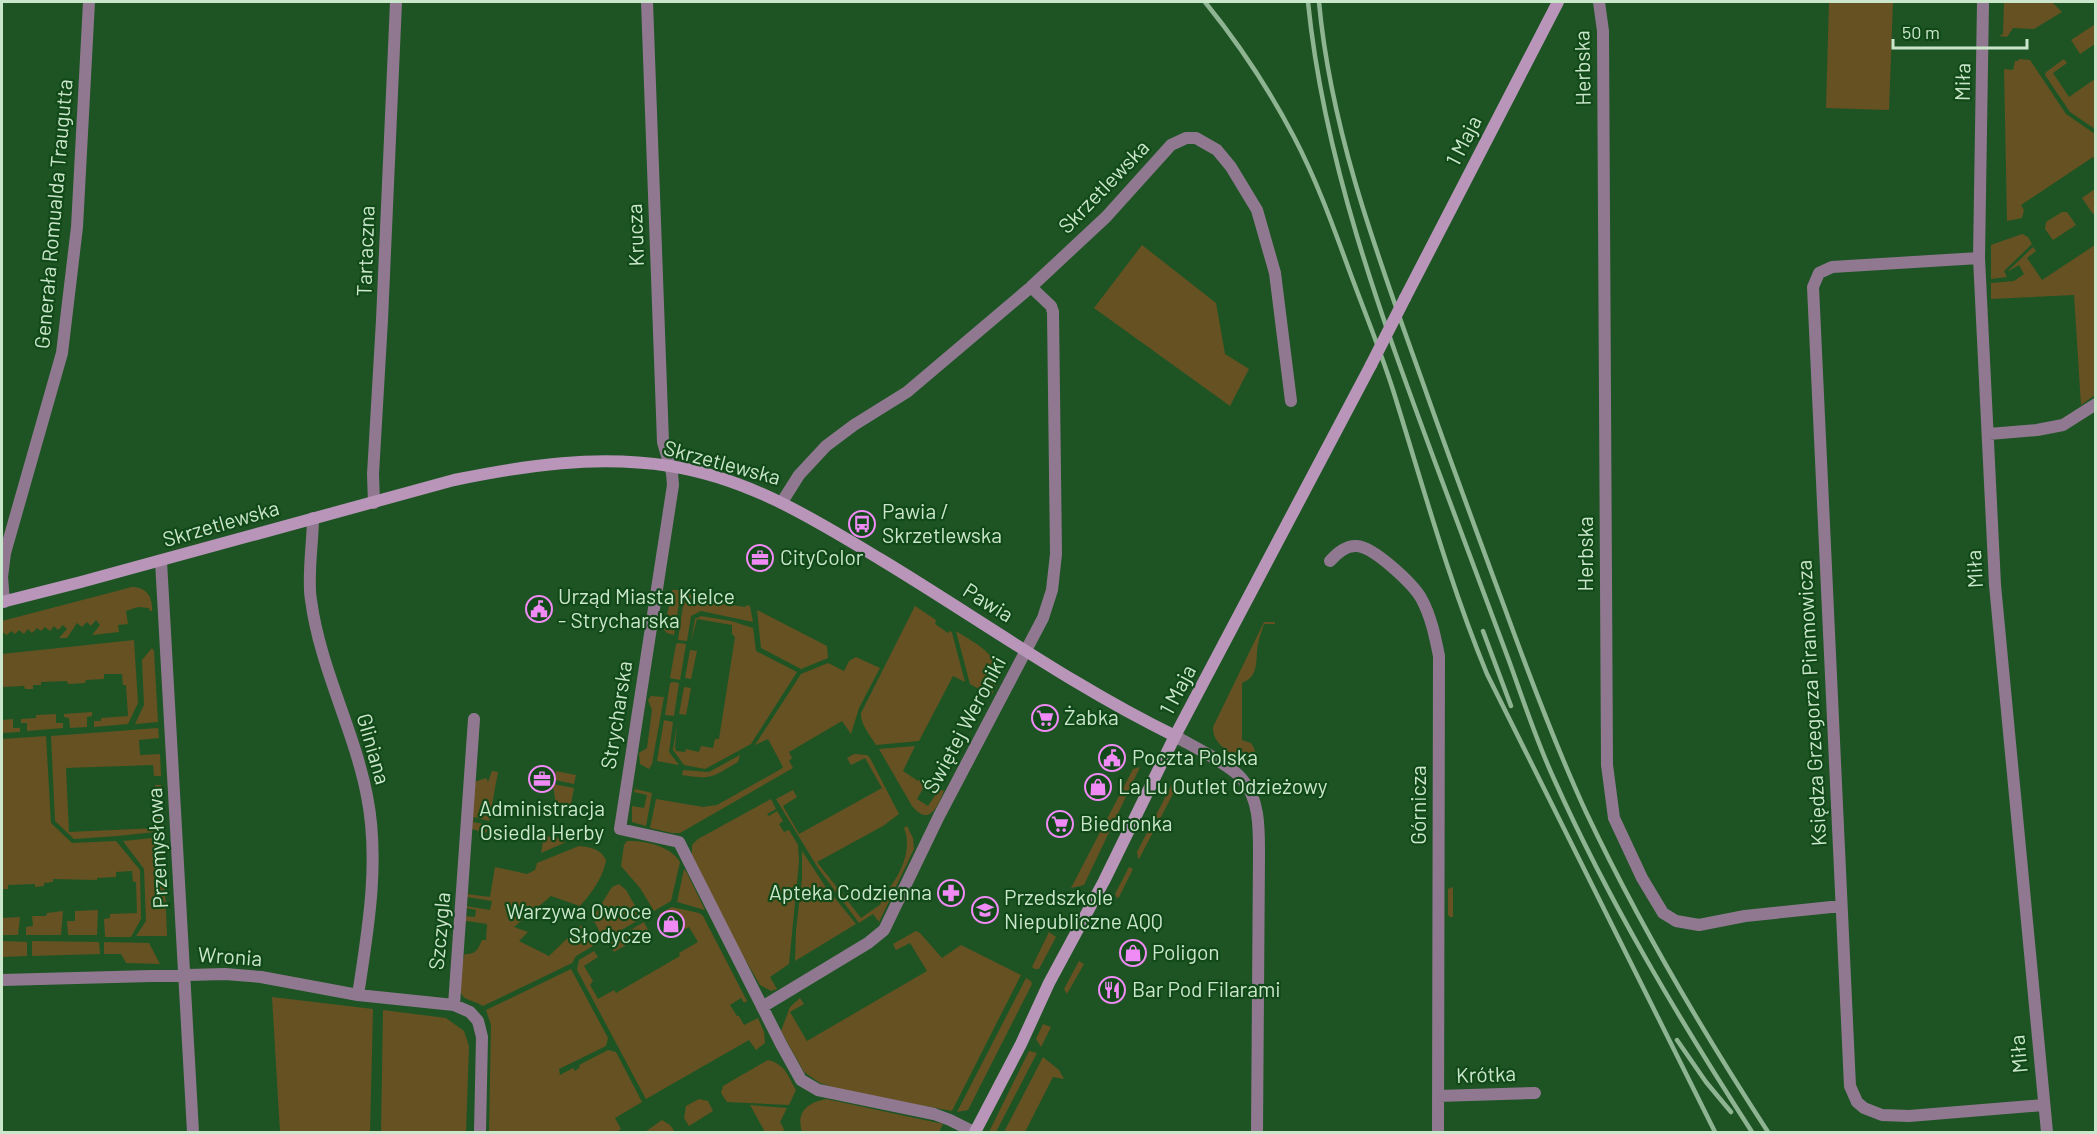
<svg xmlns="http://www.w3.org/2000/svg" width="2097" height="1134" viewBox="0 0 2097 1134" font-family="Barlow,sans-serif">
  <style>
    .green { fill: #665122; fill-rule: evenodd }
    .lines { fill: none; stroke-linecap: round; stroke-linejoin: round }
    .street { stroke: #907990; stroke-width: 12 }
    .secondary { stroke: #b895b9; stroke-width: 12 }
    .rail { stroke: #8eb491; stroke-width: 4.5 }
    .secondary-bridge { stroke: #b895b9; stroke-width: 12 }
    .labels { text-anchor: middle; stroke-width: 4.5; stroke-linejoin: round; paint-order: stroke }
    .street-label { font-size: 21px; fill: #cbe7cb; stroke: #124919 }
    .poi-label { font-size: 21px; fill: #cbe7cb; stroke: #124919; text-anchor: start }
  </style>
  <rect width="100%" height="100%" fill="#1e5424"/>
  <path class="green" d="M1829,2H1893L1889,110L1826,108Z
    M2004,2H2052L2062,12L2034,29L2013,28L2007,37L1999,36L2003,34Z
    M2094,25L2095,44L2080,54L2071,40Z
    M2019,59L2030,60L2066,114L2095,134V159L2093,157L2021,205L2024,210L2022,218L2007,221L2004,69L2013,70L2015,61H2018Z
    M2064,59L2067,63L2053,73L2069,97L2095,79V129L2070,112L2045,75L2046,72Z
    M2095,189V212L2093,214L2082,198Z
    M2062,212H2067L2076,225L2053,240L2045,229L2046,222Z
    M2022,234L2028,237L2032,244L2004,271L2007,277L1991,279V245Z
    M1142,245L1216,303L1225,354L1249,369L1230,406L1094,308Z
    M2095,245V395L2081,405L2074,295L1991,299V283L2014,281L2024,274L2019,265L2007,272L2033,247L2036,251L2027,258L2042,280Z
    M236,520L237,527L197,538L195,531Z
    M132,587C147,587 153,598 152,611H150L149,608L138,607L126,611L128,624L118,625L119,632L92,635L100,625L96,620L91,626L87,622L82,627L77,623L67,638H59L67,629L63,625L58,630L54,626L50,631L45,627L41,631L37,628L32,633L28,629L24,634L19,630L15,634L11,631L7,635L2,632V621Z
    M672,590H681L674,635L667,633L664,630Z
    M685,591L697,600L745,607L747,605L750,606L753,622L701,611L691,616L687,641L678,640Z
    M915,606L936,620L935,624L948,633L950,631L952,633L965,682L953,676L919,741L876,745C870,735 860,724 861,713Z
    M757,610L827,646L828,658L801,669L761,648Z
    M701,616L731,621L753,628L756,651L797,672L751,744L705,769L684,765L673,750L677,724L675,747L676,751L685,752L686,749L699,752L701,746L713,748L715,739H719L735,637L732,634V625L697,619L691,641L695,619Z
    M1264,622H1275V624H1264C1262,630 1259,637 1258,644C1255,660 1260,676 1242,683V740L1251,743C1256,750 1258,759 1249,764C1235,755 1212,746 1213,727Z
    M956,631C983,648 1010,660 991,696L970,684Z
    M134,640L138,703L128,724L94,727V721H101V718L128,716L126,685H123L122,674H104V679L86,680L85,683L68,684L67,681L41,682V685H33V689H25L24,686L2,687V654Z
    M679,643L686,644L680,680L670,678L676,644Z
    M152,648L154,651L158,722L135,724L144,705L142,660Z
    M690,650L697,651L691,679L685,678Z
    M856,657L880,668L859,708L851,734L842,721L789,752L792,758L789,761L793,768L680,833H672L650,828L656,799L703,807L717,805L781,769L783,767L768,739L755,745L801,674L828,663L844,671L849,661Z
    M673,682L679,683L674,716L665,715L670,683Z
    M684,687L691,688L686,715L679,714Z
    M651,696L664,697L652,764L649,769L640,764L639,753L647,748L652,710L648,700Z
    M92,712V716L87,717V727L70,728L69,718L64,717V714Z
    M56,714V723H63V728L27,731V723H21V719L36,718V715Z
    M13,719V728H20V732L2,733V720Z
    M664,720L673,722L669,752L679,765L657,761Z
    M158,728L159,738L139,740L140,755L160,754L161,776H154L153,765L66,768L69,832L158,828L155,785H161L164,831L118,836L74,839L55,821L51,736Z
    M46,736L51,823L72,843L116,841L140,870L141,919L131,937H105L104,919L110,918V914L137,913L136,882H133L132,871L116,872V877L97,878V880L53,879V882L44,883V886L35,887V884L8,885V889H2V739Z
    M915,746L903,771L918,781L921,779L944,791C937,807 930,827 912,806L879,749ZM924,787L936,794L928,806L917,799Z
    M854,754L867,755L870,758L899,814L883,826L817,862L861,918L881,904L879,899C897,883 914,852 904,828L907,826L913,838L914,849L879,922L873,914L859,923L818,868L776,799L793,790L797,797L783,806L799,834L882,788L865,758L851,765L847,758Z
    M740,755L738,762C712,777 713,780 682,775L683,770L709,772Z
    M1140,767L1084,885L1071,888L1133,769Z
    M492,771L498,772L489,821L474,817L473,822L488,825L487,832L485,833L472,829L474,782L486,778L488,782Z
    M556,771L576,775L574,784L555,780Z
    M553,784L574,788L570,809L556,806Z
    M1172,784L1175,790L1139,859L1138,858L1137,852Z
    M635,789L652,793L646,826L632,822V806L644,808L647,795L634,792Z
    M771,799L776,809L767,814L769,816L777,811L783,821L779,824L784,832L789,830L798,845L799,862L789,964L770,977L777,989L771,991L760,985L736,944L692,855V845L698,839Z
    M544,836L565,839L564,843L541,853Z
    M163,837L167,936H136L146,921L144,869L123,841Z
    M627,841C644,840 671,846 680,862L671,901L654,911L640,888L621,866L624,845Z
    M579,846C590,847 601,849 606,860C604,876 591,894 580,906L551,896L514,927L528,932L519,941L549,956L580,926H583L593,946L576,956L572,963L483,1006C477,1002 470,1001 465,998C454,990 462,966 464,956L465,954C476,955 478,949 482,940H486L487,924L467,921L464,922L465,916L475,917L476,910L466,908V906L490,910L492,901L467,897V894L490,897L495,867L527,874L535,870L537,863Z
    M802,851L825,886L856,924L795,961L796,930L802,879Z
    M1129,867L1133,869L1119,897L1117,898L1115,894Z
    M684,869L687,873L705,910L677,902Z
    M619,884L626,890L642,918L604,940L594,921V916L612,887Z
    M1453,887V917H1450L1448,915V889Z
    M672,907L699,913L703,916L747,1001L744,1003L741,998L730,1005L737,1016H739L744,1025L758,1018L764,1032L765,1043L756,1050L749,1040L646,1099L577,970L579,960L594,951L598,957L584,966L593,981L590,985L598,999L614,990L616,993L680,956L679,953L698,942L689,927L685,929L676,913L663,921L659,914Z
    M98,910L97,935H68L67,921H75V911Z
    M63,911L61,935H26V927L33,926L32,916H46L47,913Z
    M20,917L18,935H2V918Z
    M644,922L649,932L614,952L609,943Z
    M916,931L920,933L942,958L961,945L1021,975L952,1111L841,1090L820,1083L804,1072L781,1031L790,1007L800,998L804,1004L790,1012L807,1041L927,971L910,943L896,950L893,944Z
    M1049,932L1056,937L1039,969H1035L1032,967Z
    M2,941L27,942V956L2,957Z
    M32,941L99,942L100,954L32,956Z
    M104,942L149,943L160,964L126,963L121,954H104Z
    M1079,961L1084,964L1067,994L1064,989Z
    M571,969L608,1038L606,1046L559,1069L560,1075L573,1068L575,1071L580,1067L579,1065L608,1050L616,1052L642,1102L615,1118L621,1129L617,1132H489L491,1025L486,1010Z
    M1026,978L1031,981L1032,984L968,1110L957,1112Z
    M272,997L373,1009L370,1132H280Z
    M383,1010L446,1018L464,1031L469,1046L466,1132H381Z
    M1043,1024L1051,1027L1041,1047L1036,1039Z
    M1029,1051L1037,1053L996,1132H989Z
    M1043,1057L1059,1070L1064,1079L1053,1077L1025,1132H1004Z
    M768,1060C785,1064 788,1076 796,1090L789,1105L727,1102L721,1093L723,1086Z
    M699,1099L708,1101L713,1111L689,1126L684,1118L686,1106Z
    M826,1099L943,1124L939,1132H802C796,1112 807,1103 826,1099Z
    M750,1105L787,1108L780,1122L784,1129L783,1132H765Z
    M662,1120L670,1125L675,1132H645Z"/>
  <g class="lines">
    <path class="street" d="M647,2L663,442L672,473L673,485L620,829L679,842L781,1044L801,1080L818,1090L934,1114L950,1120L974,1132
      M1599,2L1603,31L1607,765L1614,818L1642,878L1663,913L1676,921L1699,925L1745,916L1841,906
      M1983,2L1979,258L1995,585L2047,1132
      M1979,258L1832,267L1819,273L1813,287L1850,1086L1857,1102L1864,1108L1882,1115L1909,1116L2044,1105
      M1989,434L2037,430L2063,425L2096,404
      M782,502L799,475L826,446L854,425L907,392L1031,287L1106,217L1171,145L1186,138H1196L1217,150L1231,167L1257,210L1275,273L1291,401
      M374,503L373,474L382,320L396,2
      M313,518C313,541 307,578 311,600C320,668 354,729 367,796C380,861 368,930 358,995
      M161,561L193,1132
      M1330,561C1337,553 1346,545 1357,546C1374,547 1413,584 1421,598C1431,616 1435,636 1439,656L1438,1132
      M4,602L2,577L5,553L62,353L77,227L89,2
      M1175,736C1192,746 1231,765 1242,779C1260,799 1259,830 1259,855L1257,1132
      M2,980L225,974L261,977L358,995L454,1005L470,1012L478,1021L482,1037L480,1132
      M454,1005L474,719
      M762,1007L868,943L884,930L939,816L1043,618L1052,590L1056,554L1053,312L1051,306L1031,287
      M1438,1096L1535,1093"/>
    <path class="secondary" d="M1405,298L1558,2
      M2,602L81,582L454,480C527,465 596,455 670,466C748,478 814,519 880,559C978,618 1072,686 1175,736
      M975,1132L1021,1044L1049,983L1104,881L1175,736L1371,365"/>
    <path class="rail" d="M1205,2C1239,44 1269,89 1294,137C1316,179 1332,223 1348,267C1363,308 1380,349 1393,390C1423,486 1449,582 1487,674L1715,1132
      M1308,2C1324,161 1380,313 1435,462C1459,528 1484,593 1508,658C1523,699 1536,740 1554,779C1609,902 1679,1019 1752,1132
      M1319,2C1331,134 1380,262 1424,386C1450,460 1477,533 1504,606C1529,675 1555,745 1586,812C1639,924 1701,1029 1768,1132
      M1483,631L1511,706
      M1677,1040L1706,1082L1731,1112"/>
    <path class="secondary-bridge" d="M1371,365L1405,298"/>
  </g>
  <defs>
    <symbol id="bus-ring" viewBox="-11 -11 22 22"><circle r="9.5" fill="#124919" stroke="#f08bf5" stroke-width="1.5"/><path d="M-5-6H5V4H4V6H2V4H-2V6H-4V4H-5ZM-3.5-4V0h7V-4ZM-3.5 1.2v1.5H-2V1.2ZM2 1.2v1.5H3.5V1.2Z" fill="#f08bf5"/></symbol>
    <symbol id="office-ring" viewBox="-11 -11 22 22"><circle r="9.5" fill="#124919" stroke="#f08bf5" stroke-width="1.5"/><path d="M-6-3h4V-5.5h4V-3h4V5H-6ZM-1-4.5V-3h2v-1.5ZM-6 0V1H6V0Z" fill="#f08bf5"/></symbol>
    <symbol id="civic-ring" viewBox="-11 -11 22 22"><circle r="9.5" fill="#124919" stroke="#f08bf5" stroke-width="1.5"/><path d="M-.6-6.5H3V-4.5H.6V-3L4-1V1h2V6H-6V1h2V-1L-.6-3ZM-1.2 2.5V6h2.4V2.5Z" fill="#f08bf5"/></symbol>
    <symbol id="supermarket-ring" viewBox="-11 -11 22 22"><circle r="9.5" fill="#124919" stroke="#f08bf5" stroke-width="1.5"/><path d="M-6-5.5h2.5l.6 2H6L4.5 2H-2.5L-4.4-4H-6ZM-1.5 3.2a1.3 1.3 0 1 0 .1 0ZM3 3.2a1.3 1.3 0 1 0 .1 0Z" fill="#f08bf5"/></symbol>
    <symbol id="shop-ring" viewBox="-11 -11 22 22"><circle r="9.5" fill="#124919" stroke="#f08bf5" stroke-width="1.5"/><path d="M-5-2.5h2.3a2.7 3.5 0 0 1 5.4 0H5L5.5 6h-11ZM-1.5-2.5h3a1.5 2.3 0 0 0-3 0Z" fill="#f08bf5"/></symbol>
    <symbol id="pharmacy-ring" viewBox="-11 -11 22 22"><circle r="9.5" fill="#124919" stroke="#f08bf5" stroke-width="1.5"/><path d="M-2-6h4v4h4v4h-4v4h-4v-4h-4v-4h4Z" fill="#f08bf5"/></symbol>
    <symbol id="school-ring" viewBox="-11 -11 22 22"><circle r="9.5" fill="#124919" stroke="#f08bf5" stroke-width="1.5"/><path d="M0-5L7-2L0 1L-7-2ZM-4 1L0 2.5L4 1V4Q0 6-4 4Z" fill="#f08bf5"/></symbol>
    <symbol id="restaurant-ring" viewBox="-11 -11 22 22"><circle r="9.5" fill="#124919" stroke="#f08bf5" stroke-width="1.5"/><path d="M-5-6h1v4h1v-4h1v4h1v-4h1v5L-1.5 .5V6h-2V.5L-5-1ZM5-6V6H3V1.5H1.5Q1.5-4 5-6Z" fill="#f08bf5"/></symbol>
  </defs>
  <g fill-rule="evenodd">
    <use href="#bus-ring" x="847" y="509" width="30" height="30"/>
    <use href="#office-ring" x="745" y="543" width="30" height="30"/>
    <use href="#civic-ring" x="524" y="594" width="30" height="30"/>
    <use href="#supermarket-ring" x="1030" y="703" width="30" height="30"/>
    <use href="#civic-ring" x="1097" y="743" width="30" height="30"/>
    <use href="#office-ring" x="527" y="764" width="30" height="30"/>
    <use href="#shop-ring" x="1083" y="772" width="30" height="30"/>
    <use href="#supermarket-ring" x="1045" y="809" width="30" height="30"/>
    <use href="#pharmacy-ring" x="936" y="878" width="30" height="30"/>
    <use href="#school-ring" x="970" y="895" width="30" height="30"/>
    <use href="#shop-ring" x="656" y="909" width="30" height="30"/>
    <use href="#shop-ring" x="1118" y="938" width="30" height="30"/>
    <use href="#restaurant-ring" x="1097" y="975" width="30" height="30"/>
  </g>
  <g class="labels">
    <g class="street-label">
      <text transform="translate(1583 68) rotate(-91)" y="7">Herbska</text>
      <text transform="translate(1963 82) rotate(-89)" y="7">Miła</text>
      <text transform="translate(1464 141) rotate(-63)" y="7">1 Maja</text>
      <text transform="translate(1104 187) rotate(-46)" y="7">Skrzetlewska</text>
      <text transform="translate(54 214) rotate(-85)" y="7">Generała Romualda Traugutta</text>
      <text transform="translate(636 235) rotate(-92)" y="7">Krucza</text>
      <text transform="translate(366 251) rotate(-88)" y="7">Tartaczna</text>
      <text transform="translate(722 463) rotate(15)" y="7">Skrzetlewska</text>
      <text transform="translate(221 524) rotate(-16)" y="7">Skrzetlewska</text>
      <text transform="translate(1586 554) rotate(-90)" y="7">Herbska</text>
      <text transform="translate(1975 569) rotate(-93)" y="7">Miła</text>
      <text transform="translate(988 603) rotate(32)" y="7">Pawia</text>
      <text transform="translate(1178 690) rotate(-62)" y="7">1 Maja</text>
      <text transform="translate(1812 703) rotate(-93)" y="7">Księdza Grzegorza Piramowicza</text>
      <text transform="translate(617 715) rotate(-81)" y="7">Strycharska</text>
      <text transform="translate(965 725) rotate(-62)" y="7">Świętej Weroniki</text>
      <text transform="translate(373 749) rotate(74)" y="7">Gliniana</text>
      <text transform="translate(1419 805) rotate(-90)" y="7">Górnicza</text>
      <text transform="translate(158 848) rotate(-93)" y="7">Przemysłowa</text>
      <text transform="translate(440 931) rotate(-85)" y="7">Szczygla</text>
      <text transform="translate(230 957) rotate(4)" y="7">Wronia</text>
      <text transform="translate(2019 1054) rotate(-95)" y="7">Miła</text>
      <text transform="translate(1486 1075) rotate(-2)" y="7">Krótka</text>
    </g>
    <g class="poi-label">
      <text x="882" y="519">Pawia /<tspan x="882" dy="24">Skrzetlewska</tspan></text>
      <text x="780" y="565">CityColor</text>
      <text x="558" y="604">Urząd Miasta Kielce<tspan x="558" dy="24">- Strycharska</tspan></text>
      <text x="1064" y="725">Żabka</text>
      <text x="1132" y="765">Poczta Polska</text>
      <text x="1118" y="794">La Lu Outlet Odzieżowy</text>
      <text x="542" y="816" text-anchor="middle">Administracja<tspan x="542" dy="24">Osiedla Herby</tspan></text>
      <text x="1080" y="831">Biedronka</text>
      <text x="932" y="900" text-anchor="end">Apteka Codzienna</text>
      <text x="1004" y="905">Przedszkole<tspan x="1004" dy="24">Niepubliczne AQQ</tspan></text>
      <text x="652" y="919" text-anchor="end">Warzywa Owoce<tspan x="652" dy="24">Słodycze</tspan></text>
      <text x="1152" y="960">Poligon</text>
      <text x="1132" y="997">Bar Pod Filarami</text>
    </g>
  </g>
  <rect width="2097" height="1134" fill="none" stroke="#cbe7cb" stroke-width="6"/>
  <path d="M1893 39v9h134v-9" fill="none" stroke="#cbe7cb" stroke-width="3"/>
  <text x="1902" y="39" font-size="18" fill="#cbe7cb" stroke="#124919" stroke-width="4.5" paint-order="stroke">50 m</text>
</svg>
